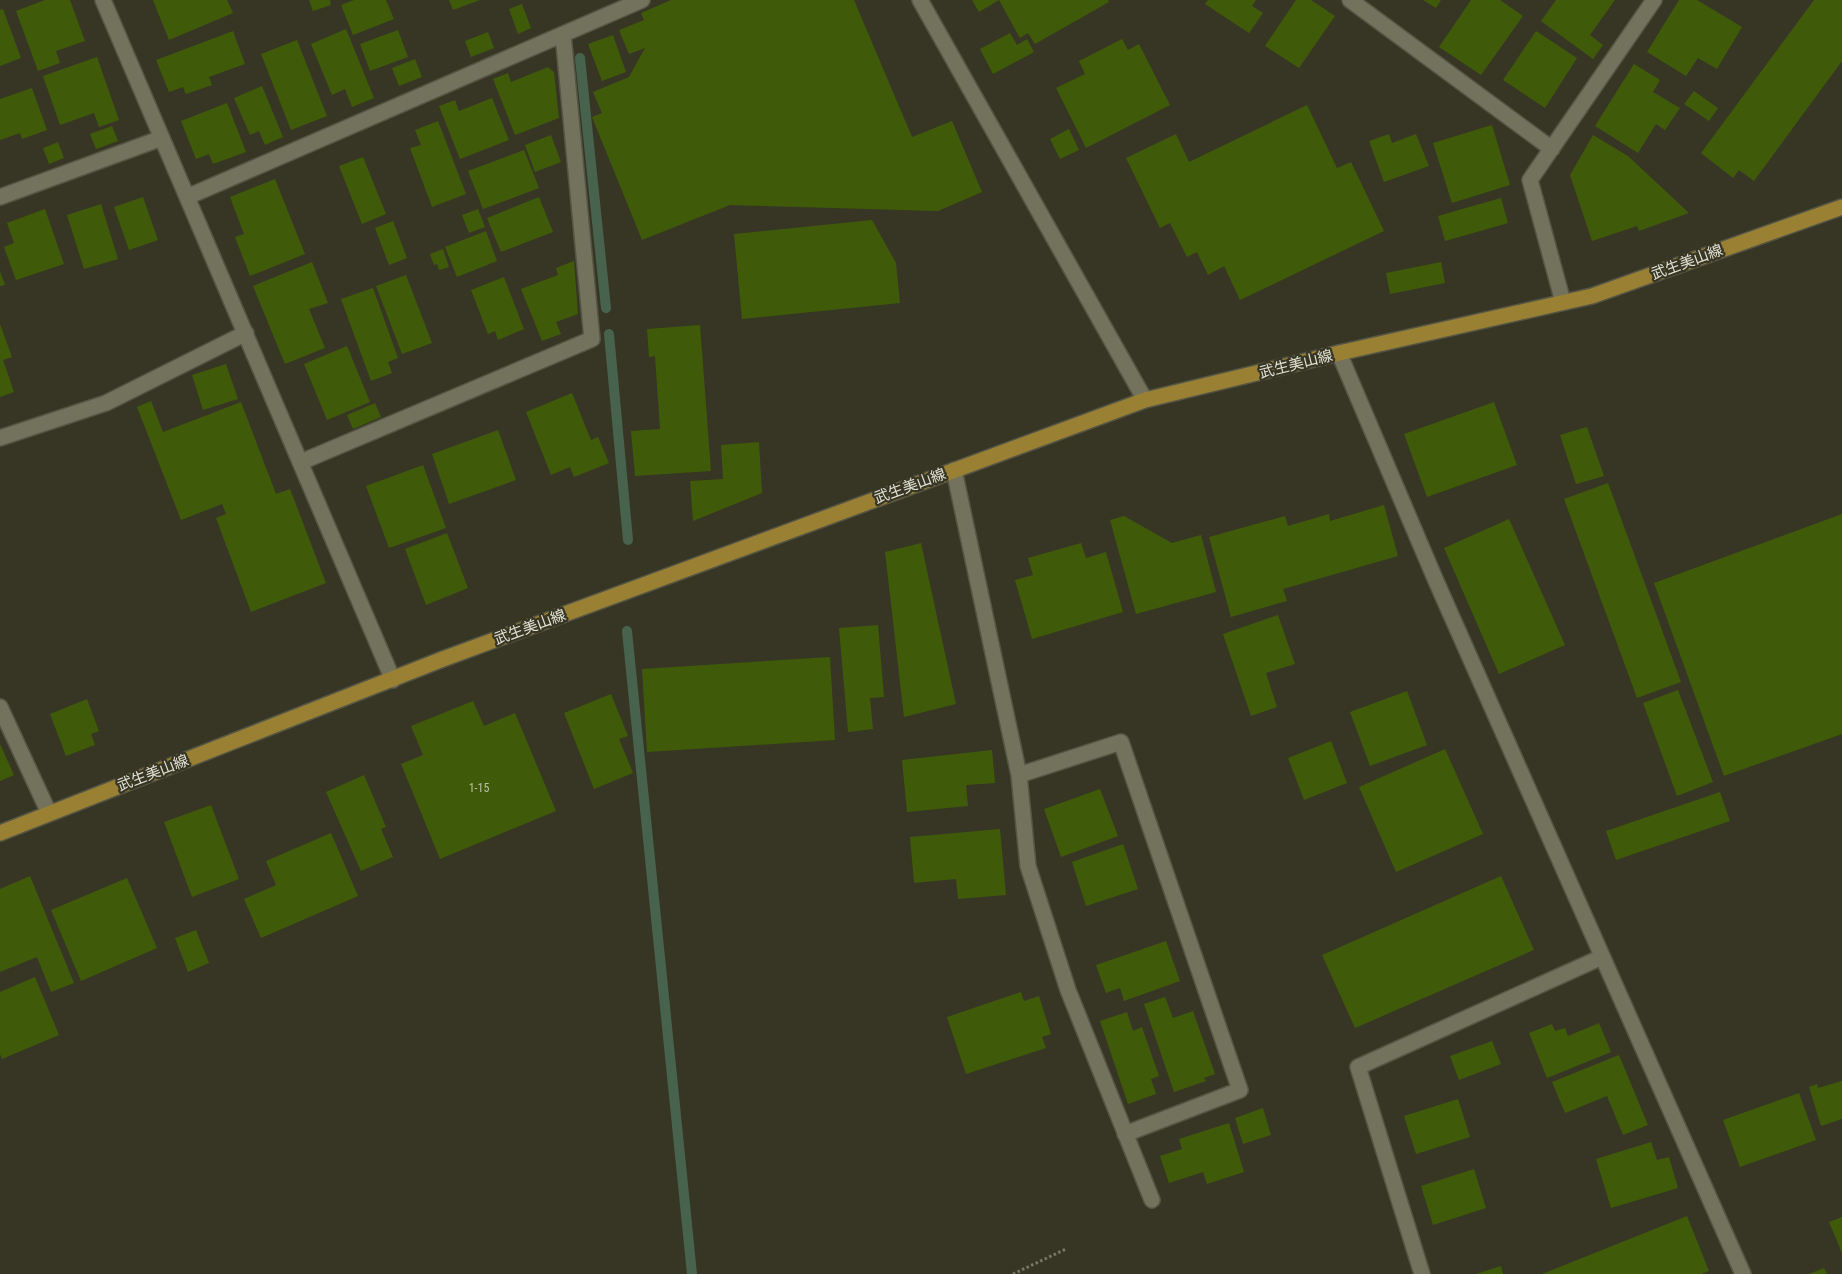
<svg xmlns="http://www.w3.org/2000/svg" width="1842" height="1274" viewBox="0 0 1842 1274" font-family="'Roboto Condensed','Noto Sans JP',sans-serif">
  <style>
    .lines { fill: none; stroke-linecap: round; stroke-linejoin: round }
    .stream { stroke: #48634d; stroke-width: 10 }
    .building { fill: #3f5b09 }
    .minor-casing { stroke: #555545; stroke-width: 18 }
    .tertiary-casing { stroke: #555545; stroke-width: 18 }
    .primary-casing { stroke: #555545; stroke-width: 18 }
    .path { stroke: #787868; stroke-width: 3; stroke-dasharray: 2.5 2.5; stroke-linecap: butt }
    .minor { stroke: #73725d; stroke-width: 15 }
    .tertiary { stroke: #73725d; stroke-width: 15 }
    .primary { stroke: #9a8033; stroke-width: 15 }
    .labels { text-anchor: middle; stroke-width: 4.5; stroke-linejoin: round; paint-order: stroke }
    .number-label { font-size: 12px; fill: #b9c0a3 }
    .street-label { font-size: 15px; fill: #e2e2d6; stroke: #373624 }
  </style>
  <rect width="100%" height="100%" fill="#373624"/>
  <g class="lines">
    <path class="stream" d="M580,58L606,308
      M609,334L628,540
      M627,631L692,1274"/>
  </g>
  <path class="building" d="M45,0H70L85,41L56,51L60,63L38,71L16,11Z
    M153,0H227L233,13L169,40Z
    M309,0H330L331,5L313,11Z
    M354,0H386L394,19L353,35L341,5Z
    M449,0H480L453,10Z
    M671,0H854L912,137L952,121L982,192L938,211L730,205L642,240L592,117L602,113L593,92L629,77L645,48L629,54L619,30L644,20L641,13Z
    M972,0H1108L1109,2L1035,44L1028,33L1020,38L999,0L979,12Z
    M1208,0H1256L1252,6L1263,13L1249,33L1205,4Z
    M1296,0H1311L1335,16L1299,68L1265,46Z
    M1423,0H1441L1436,8Z
    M1471,0H1500L1523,16L1481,75L1439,47Z
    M1556,0H1615L1590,35L1603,45L1593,59L1541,21Z
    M1679,0H1697L1742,27L1717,69L1698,58L1686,76L1647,52Z
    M1814,0H1842V61L1754,181L1739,170L1733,178L1701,153Z
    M522,4L531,28L518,34L509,9Z
    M3,9L21,58L0,66V10Z
    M346,29L374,98L352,107L345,89L332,95L311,44Z
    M398,30L408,57L370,71L360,44Z
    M233,31L245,64L209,77L212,85L186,94L183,87L169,92L156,60Z
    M1536,31L1577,58L1545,108L1503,80Z
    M488,32L494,48L471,57L465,41Z
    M1010,33L1017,45L1027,39L1034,52L993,74L980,49Z
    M613,35L626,72L602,81L588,44Z
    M1122,39L1128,50L1139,44L1170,105L1086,148L1056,88L1085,74L1079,61Z
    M297,40L327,116L291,130L261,54Z
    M97,57L119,120L99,127L94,113L60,125L43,76Z
    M415,59L422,77L399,86L392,68Z
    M1634,64L1660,80L1653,92L1680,108L1665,130L1656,124L1638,153L1595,126Z
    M548,67L554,72L559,118L515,135L493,79L508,73L511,82Z
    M262,86L283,137L265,145L259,131L250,135L234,98Z
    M32,88L47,130L22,139L20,133L0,140V99Z
    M1694,91L1718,108L1709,121L1684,104Z
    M492,98L509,140L460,159L439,106L455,100L459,111Z
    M227,103L246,152L213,164L209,154L196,159L181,121Z
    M1307,105L1337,168L1351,162L1384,231L1240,300L1224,266L1208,275L1197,252L1187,257L1170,223L1160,228L1126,158L1176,134L1189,162Z
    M438,121L466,194L432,207L410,148L421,145L415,130Z
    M1492,125L1510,185L1452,203L1433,143Z
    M112,126L118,141L96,149L90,134Z
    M1069,129L1079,150L1060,159L1050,139Z
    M1389,134L1392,143L1416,134L1429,166L1384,182L1369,141Z
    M551,135L561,162L535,172L525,145Z
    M1593,135L1628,156L1689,213L1639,231L1637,226L1592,241L1570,175Z
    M58,142L64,158L49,164L43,148Z
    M524,150L539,188L483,209L468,171Z
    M363,157L386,214L362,224L339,166Z
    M275,179L305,254L250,276L235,237L244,234L230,197Z
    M143,197L158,240L129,250L114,207Z
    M539,197L553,232L501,252L487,218Z
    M1501,198L1508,223L1445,241L1438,216Z
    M101,204L118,259L84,269L67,215Z
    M45,209L64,264L16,280L4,247L14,243L7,223Z
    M478,209L485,227L469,233L462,215Z
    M872,220L896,263L900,303L742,319L734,234Z
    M393,221L407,258L389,265L375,228Z
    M486,231L497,261L457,277L445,247Z
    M443,249L449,267L439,270L437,264L434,265L430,254Z
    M574,261L578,314L556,322L561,334L542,341L521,289L558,275L556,268Z
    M312,262L328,303L309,309L325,348L285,364L253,286Z
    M1441,262L1445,283L1390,294L1386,273Z
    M0,271L5,285L0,286Z
    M406,275L432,343L402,354L376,286Z
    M504,277L524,329L498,340L495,331L488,334L471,290Z
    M373,288L398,358L388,362L392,373L371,381L341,299Z
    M0,324L12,357L3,360L14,392L0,397Z
    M700,325L711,471L635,476L631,431L660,429L655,356L649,357L647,329Z
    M347,346L370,402L327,420L304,364Z
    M226,364L238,399L203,410L192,375Z
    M572,393L591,440L598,437L609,463L574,477L570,467L551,475L526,412Z
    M151,401L163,432L241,402L276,494L290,489L326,583L251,612L216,518L226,514L222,504L181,520L137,407Z
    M1494,402L1517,465L1427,497L1404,434Z
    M375,403L381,417L353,429L347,415Z
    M1587,427L1604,476L1576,484L1560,435Z
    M498,430L516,480L449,504L432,454Z
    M759,442L762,493L693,521L690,481L723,479L721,445Z
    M423,465L446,528L389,548L366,486Z
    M1608,483L1681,682L1637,698L1564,499Z
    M1384,505L1398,556L1283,589L1287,601L1231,617L1209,537L1285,516L1288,526L1329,514L1330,521Z
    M1842,514V734L1724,776L1654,583Z
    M1124,516L1172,543L1201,535L1216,592L1136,614L1110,520Z
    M1509,519L1565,645L1499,674L1444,548Z
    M447,533L468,588L426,605L405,549Z
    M921,543L956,704L904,717L885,552Z
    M1081,543L1086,558L1106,552L1123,612L1032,639L1015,580L1033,575L1028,558Z
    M1278,615L1295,664L1266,673L1277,707L1251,716L1223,634Z
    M878,625L884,697L870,698L873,729L848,732L839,628Z
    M830,657L835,740L647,752L642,669Z
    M1678,690L1713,782L1677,796L1643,703Z
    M1407,691L1427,745L1370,766L1350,712Z
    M611,694L628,736L619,739L633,773L594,789L564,713Z
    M87,699L99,731L91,734L95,745L66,756L50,714Z
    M473,701L484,726L515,713L556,811L440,859L401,764L423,755L411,726Z
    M1331,741L1347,783L1304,800L1288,758Z
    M0,744L14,775L0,781Z
    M1445,749L1483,834L1396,872L1359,787Z
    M992,750L995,783L966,785L968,806L907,812L902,760Z
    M364,775L386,827L381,829L393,857L361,871L326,792Z
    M1100,789L1118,836L1061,857L1044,809Z
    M1720,792L1730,821L1616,860L1606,831Z
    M211,805L239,879L192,897L164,822Z
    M1000,829L1006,895L958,899L956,879L914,883L910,837Z
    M331,833L358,896L261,938L244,899L276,885L266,861Z
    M1123,844L1138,889L1086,906L1072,862Z
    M30,876L74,983L51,992L37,957L0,972V889Z
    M1501,876L1534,950L1355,1028L1322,955Z
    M127,878L157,948L81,981L51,910Z
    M196,930L209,963L188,972L175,938Z
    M1166,941L1180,981L1124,1001L1120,988L1106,993L1096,965Z
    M35,977L59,1035L2,1059L0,1054V992Z
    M1021,992L1024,1001L1039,996L1051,1034L1042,1037L1046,1048L966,1074L947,1017Z
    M1165,997L1173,1018L1193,1011L1215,1074L1204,1078L1206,1081L1174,1092L1144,1004Z
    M1127,1012L1133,1031L1142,1027L1159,1076L1151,1079L1156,1094L1128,1104L1100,1021Z
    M1599,1023L1611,1052L1547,1078L1529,1033L1552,1024L1555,1031L1565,1028L1568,1036Z
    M1492,1041L1501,1064L1459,1080L1450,1056Z
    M1619,1055L1648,1125L1623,1135L1607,1096L1565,1113L1552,1082Z
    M1842,1081V1119L1821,1126L1809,1087L1817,1084L1818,1088Z
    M1799,1093L1816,1140L1740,1167L1723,1120Z
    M1458,1099L1470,1137L1416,1154L1404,1116Z
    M1263,1108L1271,1135L1243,1144L1235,1118Z
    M1229,1123L1244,1172L1207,1184L1203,1172L1169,1183L1160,1156L1182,1149L1179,1139Z
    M1651,1142L1657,1160L1669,1157L1678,1188L1611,1208L1596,1159Z
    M1474,1169L1486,1208L1433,1225L1421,1186Z
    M1687,1216L1709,1271L1701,1274H1542Z
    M1842,1217V1253L1829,1222Z
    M1501,1266L1503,1274H1476Z
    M1824,1268L1827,1274H1809Z"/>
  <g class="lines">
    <defs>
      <path id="minor" d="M103,0L393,680
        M1350,0L1552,149
        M0,197L162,138
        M187,197L642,0
        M1563,302L1530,180L1654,0
        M1339,353L1436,581L1743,1274
        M0,438L106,403L246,333
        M301,462L592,339L563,34
        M954,470L1019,775L1028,866L1068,990L1152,1200
        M0,707L49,813
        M1019,775L1121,742L1240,1090L1125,1134
        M1422,1274L1358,1067L1602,957"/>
      <path id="tertiary" d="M920,0L1145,400"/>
      <path id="primary" d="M0,833L443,659L1145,400L1339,353L1592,296L1842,207"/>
    </defs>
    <use href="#minor" class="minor-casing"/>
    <use href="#tertiary" class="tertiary-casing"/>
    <use href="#primary" class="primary-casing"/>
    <path class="path" d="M1013,1274L1066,1249"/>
    <use href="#minor" class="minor"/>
    <use href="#tertiary" class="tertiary"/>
    <use href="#primary" class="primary"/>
  </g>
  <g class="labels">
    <g class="number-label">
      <text x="479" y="792">1-15</text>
    </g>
    <g class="street-label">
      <text transform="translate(1687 262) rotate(-20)" y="5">武生美山線</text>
      <text transform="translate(1296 364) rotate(-14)" y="5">武生美山線</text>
      <text transform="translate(910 486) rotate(-20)" y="5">武生美山線</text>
      <text transform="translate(530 627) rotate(-20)" y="5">武生美山線</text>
      <text transform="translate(153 773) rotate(-21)" y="5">武生美山線</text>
    </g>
  </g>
</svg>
